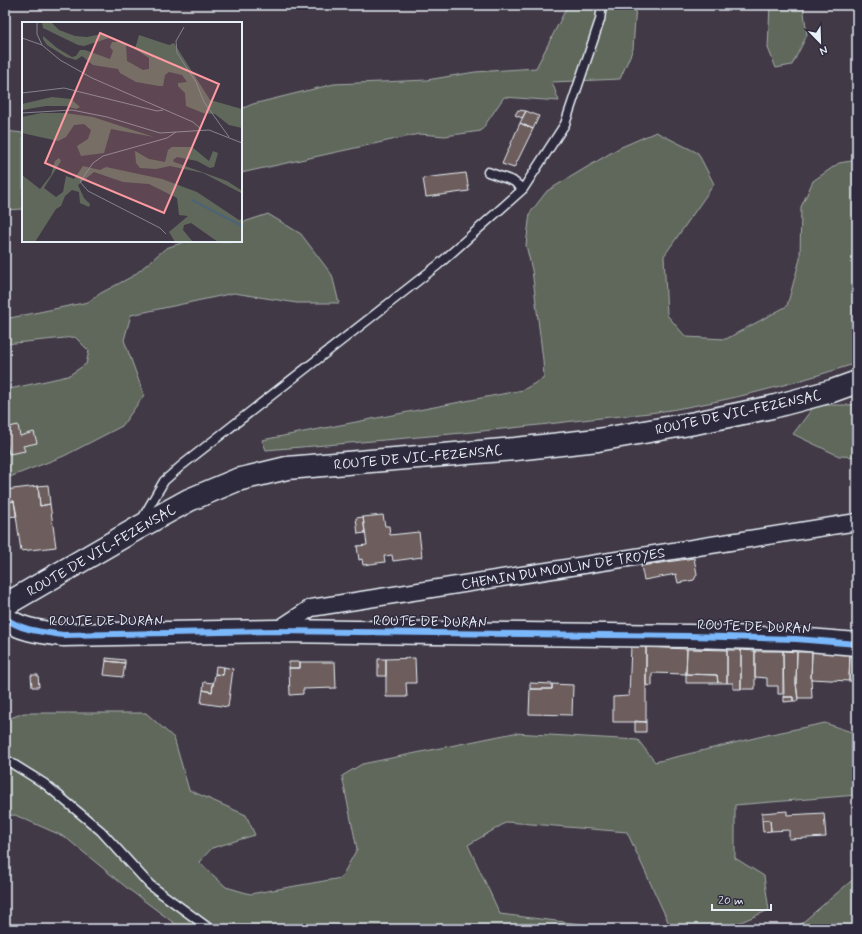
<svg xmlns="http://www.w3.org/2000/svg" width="862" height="934" viewBox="0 0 862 934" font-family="Mynerve,sans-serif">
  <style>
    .green { fill: #60685c; stroke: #a4acaa }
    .building { fill: #6d5d5b; stroke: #e8f1f8 }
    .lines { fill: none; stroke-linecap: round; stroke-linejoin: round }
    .lane-casing { stroke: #e8f1f8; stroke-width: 11 }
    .street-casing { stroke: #e8f1f8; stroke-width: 19 }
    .secondary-casing { stroke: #e8f1f8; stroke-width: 25 }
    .lane { stroke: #2f2a3d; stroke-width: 8 }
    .street { stroke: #2f2a3d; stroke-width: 16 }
    .secondary { stroke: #2f2a3d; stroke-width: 22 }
    .cycleway-casing { stroke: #2f2a3d; stroke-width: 8 }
    .cycleway { stroke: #7ab7fb; stroke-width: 6 }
    .labels { text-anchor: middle; stroke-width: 3; stroke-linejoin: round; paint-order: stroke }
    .street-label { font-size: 14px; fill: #e8f1f8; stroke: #2f2a3d }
    .inset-river { fill: none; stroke: #4c6476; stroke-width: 2 }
    .inset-road { fill: none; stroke: #84838d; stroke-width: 1 }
    .view { fill: #ff9aa2; fill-opacity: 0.15; stroke: #ff9aa2; stroke-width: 2 }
    .inset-edge { fill: none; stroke: #e8f1f8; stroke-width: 2 }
  </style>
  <rect width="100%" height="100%" fill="#423946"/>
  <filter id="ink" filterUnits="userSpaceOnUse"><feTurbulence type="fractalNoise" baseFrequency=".025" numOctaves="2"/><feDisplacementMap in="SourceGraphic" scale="8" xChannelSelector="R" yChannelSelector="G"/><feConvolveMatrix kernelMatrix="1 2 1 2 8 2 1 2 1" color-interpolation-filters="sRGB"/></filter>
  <g filter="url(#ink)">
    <path class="green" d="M568,5H636L633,49L620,79L552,82L559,101L504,97L481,131L445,136L419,134L241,173V109L253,104L334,84L427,80L475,72L536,68Z
      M770,5H803L807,35L792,65L776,68L768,48Z
      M5,131L23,133V209L5,210Z
      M656,132L698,153L714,184L687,223L664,256L667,315L686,337L726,339L787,306L800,259L801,207L813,181L839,163L857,160V363C801,381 745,397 687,407C653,414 617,416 582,420C477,433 371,441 266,450L262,440L523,390L544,378L543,360L532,270L526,245L530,213L547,191L619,148Z
      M268,214L301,234L332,275L339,303H297L234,293L131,315L124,340L144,395L122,426L64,456L7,478L5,477V390L68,376L86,364L89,351L75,337L5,344V319L88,302L101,293L133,276L166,248L187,241H241V223Z
      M857,404V457L839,456L793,434L815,405H848Z
      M24,713H146L174,738L189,790L246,815L255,835L212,848L199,862L226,887L250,894L341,878L357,849L342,776L362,764L514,733L638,740L655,762L767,735L825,723L857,734V795L735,805V858L764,876L769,910L727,928H671L627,832L507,822L468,845L500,914L596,926L608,929H182L127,888L65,837L15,815L5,816V720Z
      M857,876V929H796V928Z"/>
    <path class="building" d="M733,5H751L750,8L733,7Z
      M518,110L526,111L522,118L515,115Z
      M526,111L539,116L533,129L520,123Z
      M520,123L533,129L514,168L502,164Z
      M466,173L469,191L426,197L423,178Z
      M18,425L20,436L34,432L37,443L23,446L25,451L9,454L5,436V428Z
      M48,485L50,504L40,506L38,486Z
      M38,486L40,506L50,504L56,547L21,551L14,501L5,502V490Z
      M14,501L17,516L5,517V502Z
      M383,515L385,526H389L390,535L419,532L422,557L393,561L392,555L384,556L385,562L363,565L362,559L359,560L357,546L367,545L363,517Z
      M363,517L365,533L358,534L356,518Z
      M694,558L697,574L694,580L678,583L676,574L644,580L641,566Z
      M631,646L646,647V722H613V697L629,696Z
      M646,647L687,649L686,674L652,673V686L646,685Z
      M687,649L727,650V683H718L717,675L686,674Z
      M727,650H741V689H733V683H727Z
      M741,650L755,651V689H741Z
      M755,651H783V694H778V686H767V678L755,677Z
      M783,651L797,652L796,683L798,701H793V697H784Z
      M797,652H812L811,679L812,698H798L796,683Z
      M812,652L850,654L849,681L811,679Z
      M850,654L857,655V682L849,681Z
      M106,658L125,660V663L106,661Z
      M415,658L416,683H406L407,697H386V659Z
      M378,659H386V676H378Z
      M106,661L125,663L123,677L104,675Z
      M289,662H300V668H289Z
      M300,662H335L336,688L303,689V694L290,695L289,668H300Z
      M216,666L224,667L223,675L215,674Z
      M224,667L233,669L228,707L201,703L203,690L212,692L215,674L223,675Z
      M686,674L717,675L718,683H686Z
      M31,675H38L39,687H32Z
      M204,682L213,683L212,692L203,690Z
      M530,683L552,684V689H530Z
      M552,684L573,685L572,715L529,714L530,689H552Z
      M784,697H793V701L784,702Z
      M635,721L646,722V732H635Z
      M787,811V815L824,813L826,837L789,839V830L771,831L770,820H762V813Z
      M762,820H770L771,831L763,832Z"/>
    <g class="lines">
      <defs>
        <path id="lane" d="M488,172L513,181L523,189
          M142,519L164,481L181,466L438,265L523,189L565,124L600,20L602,5
          M5,759L45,784L101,831L150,885L210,929"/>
        <path id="street" d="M276,631L311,608L857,522"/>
        <path id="secondary" d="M5,605L138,528L189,500L237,480L287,468L515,449L598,440L695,423L772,407L832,391L857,382
          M5,618C22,631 43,632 63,635L276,631L690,636L796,639L857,644"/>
      </defs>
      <use href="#lane" class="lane-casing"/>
      <use href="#street" class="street-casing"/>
      <use href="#secondary" class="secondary-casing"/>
      <use href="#lane" class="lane"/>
      <use href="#street" class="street"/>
      <use href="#secondary" class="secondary"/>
      <defs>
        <path id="cycleway" d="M5,618C22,631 43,632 63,635L276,631L690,636L796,639L857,644"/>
      </defs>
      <use href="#cycleway" class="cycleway-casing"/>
      <use href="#cycleway" class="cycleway"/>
    </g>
  </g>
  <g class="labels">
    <g class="street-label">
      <text transform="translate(738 412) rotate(-12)" y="5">ROUTE DE VIC-FEZENSAC</text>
      <text transform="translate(418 457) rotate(-5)" y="5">ROUTE DE VIC-FEZENSAC</text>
      <text transform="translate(101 550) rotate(-30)" y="5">ROUTE DE VIC-FEZENSAC</text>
      <text transform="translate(563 568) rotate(-9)" y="5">CHEMIN DU MOULIN DE TROYES</text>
      <text x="106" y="625">ROUTE DE DURAN</text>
      <text transform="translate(430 621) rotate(1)" y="5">ROUTE DE DURAN</text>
      <text transform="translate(754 626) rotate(2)" y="5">ROUTE DE DURAN</text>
    </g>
  </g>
  <g transform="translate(22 22)">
    <rect width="220" height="220" fill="#423946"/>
    <path d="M20,0H29L37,8L53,14L65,15L80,12L87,16L62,24L56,23L21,6ZM117,13L147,23L152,21L188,78L220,87V106L207,103L193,92L181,91L164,84L163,71L156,64V61L165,60L160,53L147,50L143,53L141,64H137L114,60L98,51L96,47L71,43L60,34L54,38L44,35L25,23L21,17V14L35,26L50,35L54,34L58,28H63L88,37L91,29L88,25L90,20H96L104,23L105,39L121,48L127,47V36L113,27ZM30,75L49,77L58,85L54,87L44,84H24L0,88V82ZM19,91H43L71,95L132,115L89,107L82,131L59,134L55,124L66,117L69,108L62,102L52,103L44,115L36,119L0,111V95ZM150,125H170L187,139L191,129L196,131L192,145L188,146L175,139L155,135L151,138L152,140L205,159L219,168V171L181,151L148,144L134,147L118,146L114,141L113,129L127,137L143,140L146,128ZM37,136L39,139L22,166L34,175L41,170L44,154L52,157L61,144L78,148L84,145L140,157L175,170L217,198L220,197V220H196L169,201L162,203L161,208L171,220H153L147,210L166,194L157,193L155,176L127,162L101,160L72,150L56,163L62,176L68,182L67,185L58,181L57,170L50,168L43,174L39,184L34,187L13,220H0V153L18,167L29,153L33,139Z" fill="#60685c"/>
    <path class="inset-river" d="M170,178L220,204"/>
    <path class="inset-road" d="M15,0V12L20,23L38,38L70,56L171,100L179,107M162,5L154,19L155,31L174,60L182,80L207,115M0,16L20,23M0,71L42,66L135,89L141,88M0,91L50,88L85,95L138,111L187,108L220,121M144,212L138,206L66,169L58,160L71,141L81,134L145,116L154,110"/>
    <path class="view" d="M78,11L197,62L142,191L23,141Z"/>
    <rect width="220" height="220" class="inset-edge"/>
  </g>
  <rect width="862" height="934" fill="none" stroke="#2f2a3d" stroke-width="20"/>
  <rect x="10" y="10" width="842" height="914" fill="none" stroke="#e8f1f8" stroke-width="1.5" filter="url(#ink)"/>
  <g transform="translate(820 42) rotate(157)" stroke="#2f2a3d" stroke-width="3" paint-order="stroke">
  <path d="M0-3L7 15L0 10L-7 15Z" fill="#e8f1f8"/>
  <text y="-6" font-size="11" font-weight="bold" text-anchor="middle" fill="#e8f1f8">N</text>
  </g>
  <path d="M712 904v6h59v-6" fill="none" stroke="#e8f1f8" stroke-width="2"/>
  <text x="718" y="904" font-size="12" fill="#e8f1f8" stroke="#2f2a3d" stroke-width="3" paint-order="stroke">20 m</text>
</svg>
